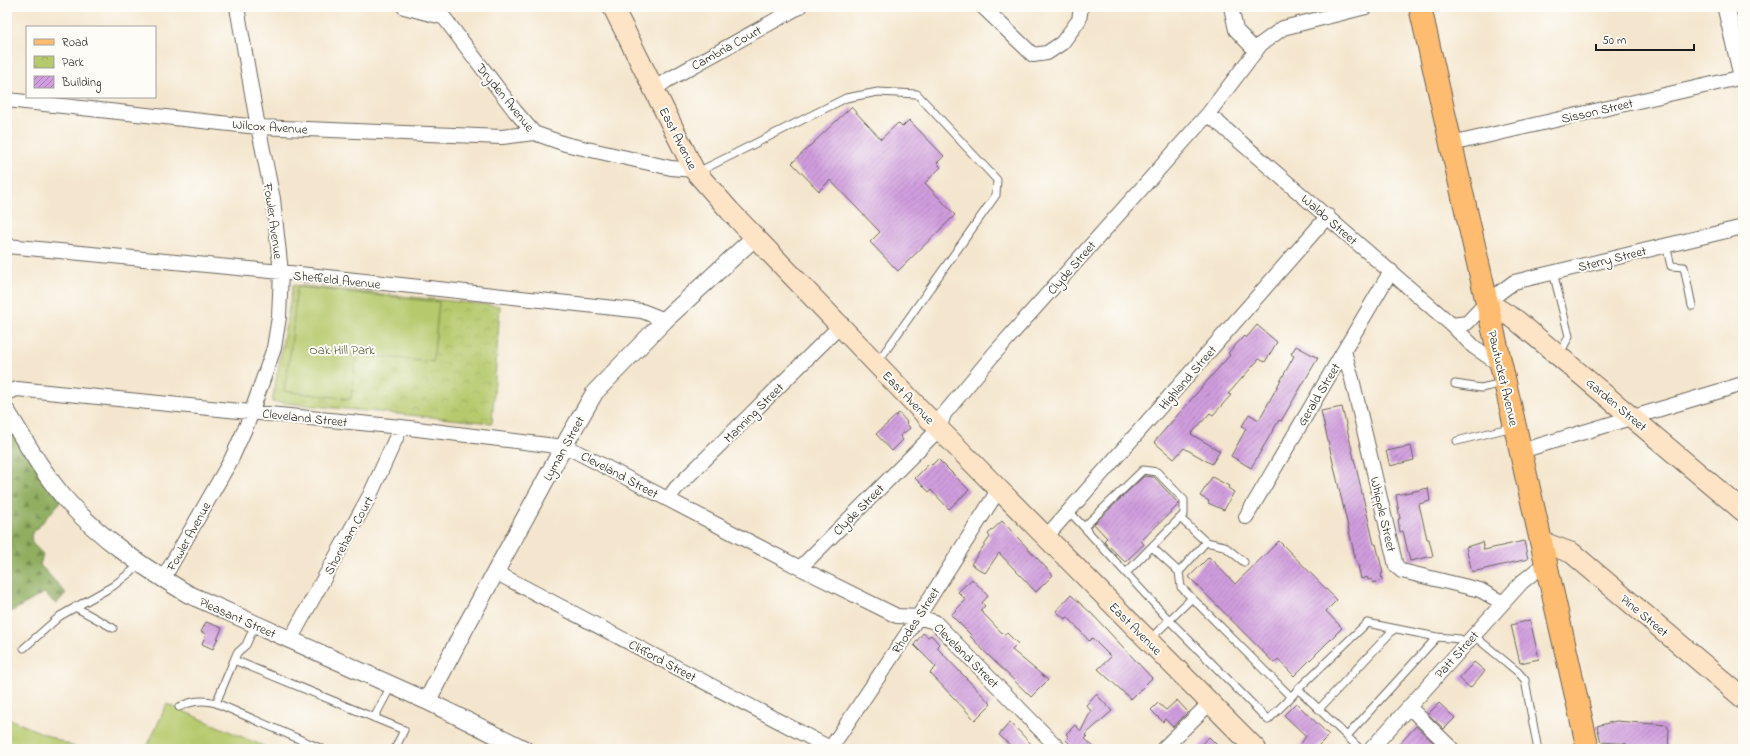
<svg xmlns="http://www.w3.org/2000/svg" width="1750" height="756" viewBox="0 0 1750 756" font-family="'Indie Flower',sans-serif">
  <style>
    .forest { fill: url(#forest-firs); stroke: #56643e }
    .park { fill: url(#park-crowns); stroke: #697244 }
    .pitch { fill: #b6c96c; stroke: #697244 }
    .building { fill: url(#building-hatch) }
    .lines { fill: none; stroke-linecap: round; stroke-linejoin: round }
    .service-casing { stroke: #68635a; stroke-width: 9 }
    .minor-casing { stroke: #68635a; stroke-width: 16 }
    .tertiary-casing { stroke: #68635a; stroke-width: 19 }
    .secondary-casing { stroke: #68635a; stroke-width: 22 }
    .primary-casing { stroke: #68635a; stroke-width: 24 }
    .service { stroke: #fff; stroke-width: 7 }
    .minor { stroke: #fff; stroke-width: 14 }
    .tertiary { stroke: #fff; stroke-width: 17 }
    .secondary { stroke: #fee4c6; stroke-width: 20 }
    .primary { stroke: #fdbc70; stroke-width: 22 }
    .labels { text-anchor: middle; stroke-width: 4; stroke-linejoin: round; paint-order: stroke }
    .street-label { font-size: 13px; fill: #1c1c1c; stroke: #fdfcf7 }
    .park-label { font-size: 13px; fill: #525938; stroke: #fdfcf7 }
  </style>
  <defs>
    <pattern id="forest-firs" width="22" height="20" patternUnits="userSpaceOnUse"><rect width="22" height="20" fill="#90ad60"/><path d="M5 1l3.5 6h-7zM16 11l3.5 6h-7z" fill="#758c4e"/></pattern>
    <pattern id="park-crowns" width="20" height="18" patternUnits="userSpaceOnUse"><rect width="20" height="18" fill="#b6c96c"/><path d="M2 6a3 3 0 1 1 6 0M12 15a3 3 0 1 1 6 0" fill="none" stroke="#9cac5d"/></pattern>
    <pattern id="building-hatch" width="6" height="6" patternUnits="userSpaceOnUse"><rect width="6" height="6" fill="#d09dde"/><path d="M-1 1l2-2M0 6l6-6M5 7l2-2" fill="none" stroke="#a87fb3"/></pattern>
  </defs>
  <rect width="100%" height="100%" fill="#fdfcf7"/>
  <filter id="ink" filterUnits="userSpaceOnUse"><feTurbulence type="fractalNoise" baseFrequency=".025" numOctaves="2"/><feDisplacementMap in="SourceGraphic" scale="8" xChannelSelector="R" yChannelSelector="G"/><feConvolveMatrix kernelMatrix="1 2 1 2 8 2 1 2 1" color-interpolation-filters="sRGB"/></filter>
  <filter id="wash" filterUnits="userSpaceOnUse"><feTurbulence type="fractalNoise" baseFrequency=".012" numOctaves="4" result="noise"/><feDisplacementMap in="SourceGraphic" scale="16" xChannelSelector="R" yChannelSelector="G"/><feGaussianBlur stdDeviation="0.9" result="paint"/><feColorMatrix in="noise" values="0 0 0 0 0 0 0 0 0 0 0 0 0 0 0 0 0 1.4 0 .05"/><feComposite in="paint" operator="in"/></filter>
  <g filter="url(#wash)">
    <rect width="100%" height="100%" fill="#f4e6ce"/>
    <path class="forest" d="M7,418L63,499L31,535L32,543L43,554L40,565L66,593L56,604L44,593L7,614Z"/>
    <path class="park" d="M293,285L500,306L492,423L272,402Z"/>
    <path class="pitch" d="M297,287L439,302L433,362L307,349L356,356L351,399L284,391L291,348Z
      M167,704L270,749H146Z
      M7,718L79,749H7Z"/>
    <g id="blocks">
      <path class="building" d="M851,107L881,139L898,123L902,127L909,120L944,156L937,163L941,167L925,183L955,215L898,271L870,242L880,232L830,180L819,191L792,163Z
        M1257,325L1277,342L1265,362L1259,359L1228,394L1231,395L1213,415L1210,413L1191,434L1220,451L1212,464L1184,448L1174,459L1154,442L1230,355L1228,353L1244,336L1246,338Z
        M1296,346L1318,358L1281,421L1279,420L1251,468L1231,456L1246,429L1242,426L1249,414L1259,420L1294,356L1291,354Z
        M1342,407L1374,544H1376L1383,573L1381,574L1382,580L1373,583L1372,579L1368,580L1367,577L1361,579L1357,561H1356L1321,411Z
        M899,413L907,422L906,423L910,428L900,436L903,440L892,451L876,434Z
        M1411,446L1414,460L1390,466L1386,451Z
        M938,459L969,490L949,509L931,490L929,492L915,478L930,463L932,465Z
        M1144,476L1154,477L1179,504L1141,541L1144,544L1125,562L1104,541L1107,538L1094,524Z
        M1212,477L1229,486L1228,488L1234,492L1224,510L1208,503L1209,501L1200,496Z
        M1428,488L1430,501L1419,504L1427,539H1429L1433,556L1410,561L1403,531L1400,532L1398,519H1400L1396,495Z
        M1002,521L1053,575L1036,592L999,553L985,573L971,564L990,537L988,534Z
        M1279,541L1337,600L1326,611L1342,628L1294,676L1278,659L1274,663L1189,577L1209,557L1235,584Z
        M1524,541L1528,559L1472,572L1466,547L1482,542L1484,550Z
        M972,579L988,596L982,603L985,606L980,610L1004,635L1007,633L1018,644L1012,650L1048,680L1031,697L986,653L970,636L971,635L951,615L966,600L958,592Z
        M1071,595L1092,614L1152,678L1131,699L1098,669L1111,657L1092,638L1089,641L1068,617L1065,619L1056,611Z
        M1530,620L1539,659L1520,663L1511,625Z
        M206,622L222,628L213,649L202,644L206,634L201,632Z
        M923,633L928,637L931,635L939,644L937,646L940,651L991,704L975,720L930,673L936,667L914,645Z
        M1474,662L1485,671L1470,688L1459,678Z
        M1096,694L1112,711L1085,735L1087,737L1085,739L1096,749H1075L1066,740L1069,737L1066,734L1075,725L1081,731L1091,711L1086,705Z
        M1177,700L1188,712L1173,727L1165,719L1163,722L1151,710L1158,703L1166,710Z
        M1296,703L1329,735L1315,749H1298L1306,736L1284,715Z
        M1439,703L1455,718L1444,729L1428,714Z
        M1616,721L1667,725L1669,730L1668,749H1628L1627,744L1601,742L1597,726Z
        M1010,722L1036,749H1014L999,735Z
        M1416,726L1434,743L1429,749H1395Z
        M1209,737L1221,749H1196Z"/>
    </g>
  </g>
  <g filter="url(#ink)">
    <use href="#blocks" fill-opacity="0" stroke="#68635a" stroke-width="1"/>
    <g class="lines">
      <defs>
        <path id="service" d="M698,172L846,98L878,92L917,94L997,180L996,195L877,363
          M1666,245L1671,266L1684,267L1692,306
          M1553,272L1569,336L1559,356
          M1455,384L1481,388L1503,383
          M1457,441L1513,427
          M1069,511L1169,620L1268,720L1291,697
          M1180,518L1206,542L1224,546L1244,562
          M1084,527L1143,470L1157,472L1184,500V514L1126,573
          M1152,547L1179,572
          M1192,598L1181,587L1179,572L1206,542
          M75,607L113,628
          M1473,635L1518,672L1525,680L1537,745
          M1150,639L1192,598L1291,697L1298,689L1360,749
          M24,648L60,616L113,586L141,564
          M234,660L237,653L246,645L255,625
          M1298,689L1367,623L1437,637L1460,639L1466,644
          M179,707C192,701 202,699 216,703
          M1319,709L1394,629
          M374,718L391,686
          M1347,736L1437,637
          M322,749L216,703L234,660L404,730L395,749"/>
        <path id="minor" d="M404,7L442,17
          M436,7L515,111L534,133L565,144L671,168L694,170
          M983,7L1033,55L1047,53L1062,43L1079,20L1081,7
          M1231,7L1236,30L1256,51
          M655,89L666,81L799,7
          M7,100L258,127L502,137L534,133
          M1208,114L1452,325L1467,323L1487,302L1514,282L1743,227
          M1451,144L1743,77
          M7,246L281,272L642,311L665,320
          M1452,325L1474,347L1502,366
          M1344,351L1352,379L1396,566L1402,571L1480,590L1503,603
          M7,393L17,389L401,427L564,447L575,451L800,568L897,616L918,617L935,622L1059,749
          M1521,451L1743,384
          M668,499L676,488L840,326
          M1246,517L1391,271
          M1046,537L1328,216
          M800,568L939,429L944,414L993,355L1208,114L1261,44L1283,28L1366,7
          M495,572L830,748
          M163,579L231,460L248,422L274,348L279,317L281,272L273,199L256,116L237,7
          M290,640L370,495L401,427
          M1409,707L1452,749
          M830,749L911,628L999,489
          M1163,749L1211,702
          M1371,749L1522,582L1538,569L1547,566"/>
        <path id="tertiary" d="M1726,7L1743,79
          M7,412C26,442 43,474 67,501C101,539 145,568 188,594L427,701L524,749
          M427,701L465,628L569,437L595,392L665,320L755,237"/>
        <path id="secondary" d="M613,7L694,170L730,211L939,429L1256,749
          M1487,302L1516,320L1743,511
          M1542,542L1572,553L1743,698"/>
        <path id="primary" d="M1420,7L1588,749"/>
      </defs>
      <use href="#service" class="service-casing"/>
      <use href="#minor" class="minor-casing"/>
      <use href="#tertiary" class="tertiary-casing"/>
      <use href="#secondary" class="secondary-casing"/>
      <use href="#primary" class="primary-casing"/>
      <use href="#service" class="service"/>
      <use href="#minor" class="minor"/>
      <use href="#tertiary" class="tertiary"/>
      <use href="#secondary" class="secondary"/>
      <use href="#primary" class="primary"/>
    </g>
  </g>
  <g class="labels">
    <g class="street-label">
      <text transform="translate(726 47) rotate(-29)" y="5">Cambria Court</text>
      <text transform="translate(506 97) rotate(51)" y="5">Dryden Avenue</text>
      <text transform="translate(1597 110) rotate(-13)" y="5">Sisson Street</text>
      <text transform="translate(270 126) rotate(4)" y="5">Wilcox Avenue</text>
      <text transform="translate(679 138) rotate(63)" y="5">East Avenue</text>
      <text transform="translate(1330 219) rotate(41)" y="5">Waldo Street</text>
      <text transform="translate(274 221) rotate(82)" y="5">Fowler Avenue</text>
      <text transform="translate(1612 258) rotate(-14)" y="5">Sterry Street</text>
      <text transform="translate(1071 267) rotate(-49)" y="5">Clyde Street</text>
      <text transform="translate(337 279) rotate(6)" y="5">Sheffield Avenue</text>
      <text transform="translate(1187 377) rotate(-49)" y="5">Highland Street</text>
      <text transform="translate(1504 378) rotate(77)" y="5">Pawtucket Avenue</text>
      <text transform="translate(1318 394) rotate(-59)" y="5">Gerald Street</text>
      <text transform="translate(909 397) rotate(46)" y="5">East Avenue</text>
      <text transform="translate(1617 404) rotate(40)" y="5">Garden Street</text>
      <text transform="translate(753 412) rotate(-45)" y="5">Manning Street</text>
      <text transform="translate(305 417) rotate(6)" y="5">Cleveland Street</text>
      <text transform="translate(563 448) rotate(-61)" y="5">Lyman Street</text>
      <text transform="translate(620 474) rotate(28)" y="5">Cleveland Street</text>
      <text transform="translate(858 509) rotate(-45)" y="5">Clyde Street</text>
      <text transform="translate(1384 514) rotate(77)" y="5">Whipple Street</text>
      <text transform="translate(348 535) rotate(-61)" y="5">Shoreham Court</text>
      <text transform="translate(188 536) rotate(-61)" y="5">Fowler Avenue</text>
      <text transform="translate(1645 615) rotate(40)" y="5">Pine Street</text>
      <text transform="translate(238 617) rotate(24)" y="5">Pleasant Street</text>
      <text transform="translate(915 620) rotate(-57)" y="5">Rhodes Street</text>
      <text transform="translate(1136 628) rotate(45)" y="5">East Avenue</text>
      <text transform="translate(1456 654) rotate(-48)" y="5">Patt Street</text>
      <text transform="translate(967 655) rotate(45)" y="5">Cleveland Street</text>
      <text transform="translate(663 660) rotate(28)" y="5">Clifford Street</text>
    </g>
    <g class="park-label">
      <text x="342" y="354">Oak Hill Park</text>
    </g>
  </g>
  <rect width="1750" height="756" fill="none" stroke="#fdfcf7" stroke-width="24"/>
  <rect x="26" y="26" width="130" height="72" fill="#fdfcf7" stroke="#a3a29f"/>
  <rect x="34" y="39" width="20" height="6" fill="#fdbc70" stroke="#a3a29f"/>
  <text x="62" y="46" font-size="12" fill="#1c1c1c">Road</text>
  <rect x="34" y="56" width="20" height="12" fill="url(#park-crowns)" stroke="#a3a29f"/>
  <text x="62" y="66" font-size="12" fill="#1c1c1c">Park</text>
  <rect x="34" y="76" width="20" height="12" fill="url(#building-hatch)" stroke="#a3a29f"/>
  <text x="62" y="86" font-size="12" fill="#1c1c1c">Building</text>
  <path d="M1596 44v6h98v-6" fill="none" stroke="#1c1c1c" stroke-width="2"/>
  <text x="1602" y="44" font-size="12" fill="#1c1c1c" stroke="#fdfcf7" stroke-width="3" paint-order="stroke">50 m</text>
</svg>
